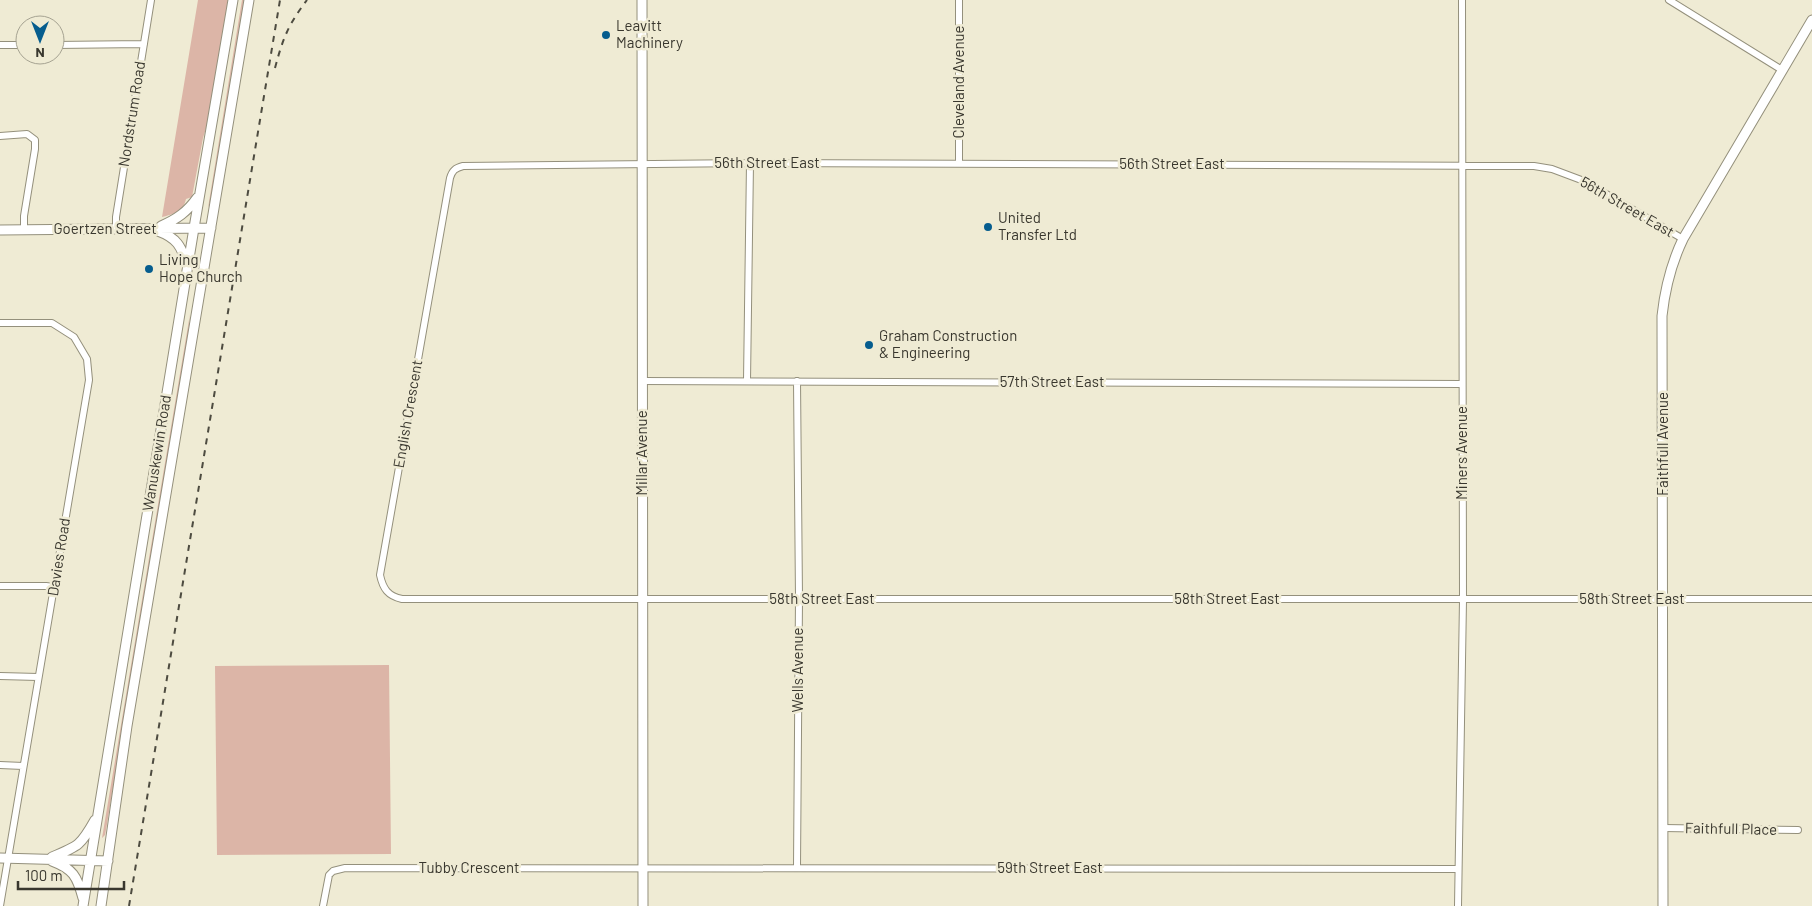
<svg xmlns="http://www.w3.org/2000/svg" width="1812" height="906" viewBox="0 0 1812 906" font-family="Barlow,sans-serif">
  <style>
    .green { fill: #dcb5a7 }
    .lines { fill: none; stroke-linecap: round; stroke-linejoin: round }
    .street-casing { stroke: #94907c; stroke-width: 8 }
    .secondary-casing { stroke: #94907c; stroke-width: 11 }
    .street { stroke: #fff; stroke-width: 6 }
    .secondary { stroke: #fff; stroke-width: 9 }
    .rail { stroke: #4d4b40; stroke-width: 2; stroke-dasharray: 6 6; stroke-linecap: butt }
    .poi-dot { fill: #065d8e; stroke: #efebd4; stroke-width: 2 }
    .labels { text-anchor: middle; stroke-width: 5; stroke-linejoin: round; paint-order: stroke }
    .poi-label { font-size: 15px; fill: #39372e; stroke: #efebd4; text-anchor: start }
    .street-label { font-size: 15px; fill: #39372e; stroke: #efebd4 }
  </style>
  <rect width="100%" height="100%" fill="#efebd4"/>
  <path class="green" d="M198,0H229L208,122L203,138L192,197L186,199C183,212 174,214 162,217Z
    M242,0H245L211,199L208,208Z
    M190,314L187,344L107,824L105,835L102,838Z
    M389,665L391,854L217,855L215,666Z"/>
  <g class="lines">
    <defs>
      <path id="street" d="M1669,0L1782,70
        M0,45H25
        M55,45L144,44
        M0,136L27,134L35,140V149L24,216V229
        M959,163V0
        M116,228V217L151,0
        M1683,239L1584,181L1552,169L1534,166L750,163L463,166C455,168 452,171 450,178L380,575C383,589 388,596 402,599H1812
        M0,323H52L74,337L87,359L89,380L0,906
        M642,381L1462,384
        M747,381L750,163
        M797,381L799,598L797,868
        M0,586H46L54,587
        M0,676L38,677
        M0,765L23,766
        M1663,828L1798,830
        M323,906L329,875L333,871L345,868L1458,869
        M1458,906L1463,600L1462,0"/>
      <path id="secondary" d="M642,0L643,906
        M161,226C177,219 187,212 197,198
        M0,230L211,228
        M158,231C177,238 181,246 187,264
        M52,857C79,846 81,845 95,820
        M0,858L108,861
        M52,861C73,869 77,876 83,898
        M83,906L194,228L233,0
        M101,906L127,726L249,0
        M1663,906L1662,316C1665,288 1671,264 1683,239L1812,20"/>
    </defs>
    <use href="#street" class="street-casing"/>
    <use href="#secondary" class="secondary-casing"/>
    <use href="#street" class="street"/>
    <use href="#secondary" class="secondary"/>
    <path class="rail" d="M275,68C283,38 288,25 307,0
      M129,906L280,0"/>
  </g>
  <g class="poi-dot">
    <circle cx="606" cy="35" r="5"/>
    <circle cx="988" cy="227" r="5"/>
    <circle cx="149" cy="269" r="5"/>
    <circle cx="869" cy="345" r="5"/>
  </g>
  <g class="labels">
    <g class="poi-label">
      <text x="616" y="31">Leavitt<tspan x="616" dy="17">Machinery</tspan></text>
      <text x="998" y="223">United<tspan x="998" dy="17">Transfer Ltd</tspan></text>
      <text x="159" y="265">Living<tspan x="159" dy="17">Hope Church</tspan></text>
      <text x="879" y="341">Graham Construction<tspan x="879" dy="17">&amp; Engineering</tspan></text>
    </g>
    <g class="street-label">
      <text transform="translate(959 82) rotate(-90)" y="5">Cleveland Avenue</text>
      <text transform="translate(132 114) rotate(-81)" y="5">Nordstrum Road</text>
      <text x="767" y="168">56th Street East</text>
      <text x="1172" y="169">56th Street East</text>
      <text transform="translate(1627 207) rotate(30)" y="5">56th Street East</text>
      <text x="105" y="234">Goertzen Street</text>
      <text x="1052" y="387">57th Street East</text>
      <text transform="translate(408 414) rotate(-80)" y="5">English Crescent</text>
      <text transform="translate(1663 444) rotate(-90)" y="5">Faithfull Avenue</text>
      <text transform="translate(157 453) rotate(-81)" y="5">Wanuskewin Road</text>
      <text transform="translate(642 453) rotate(-90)" y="5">Millar Avenue</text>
      <text transform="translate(1462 453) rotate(-90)" y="5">Miners Avenue</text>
      <text transform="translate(59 557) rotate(-81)" y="5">Davies Road</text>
      <text x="822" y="604">58th Street East</text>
      <text x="1227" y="604">58th Street East</text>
      <text x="1632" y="604">58th Street East</text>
      <text transform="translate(798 670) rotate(-90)" y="5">Wells Avenue</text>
      <text transform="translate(1731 829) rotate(1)" y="5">Faithfull Place</text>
      <text x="469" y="873">Tubby Crescent</text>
      <text x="1050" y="873">59th Street East</text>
    </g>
  </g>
  <g transform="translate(40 40) rotate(180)"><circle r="24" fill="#efebd4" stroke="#a6a392"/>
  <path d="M0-4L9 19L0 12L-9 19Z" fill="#065d8e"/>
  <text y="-8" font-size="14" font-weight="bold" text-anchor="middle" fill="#39372e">N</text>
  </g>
  <path d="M18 881v8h106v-8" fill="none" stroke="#39372e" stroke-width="2.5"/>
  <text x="25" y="881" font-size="15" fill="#39372e" stroke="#efebd4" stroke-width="4" paint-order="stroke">100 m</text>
</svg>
